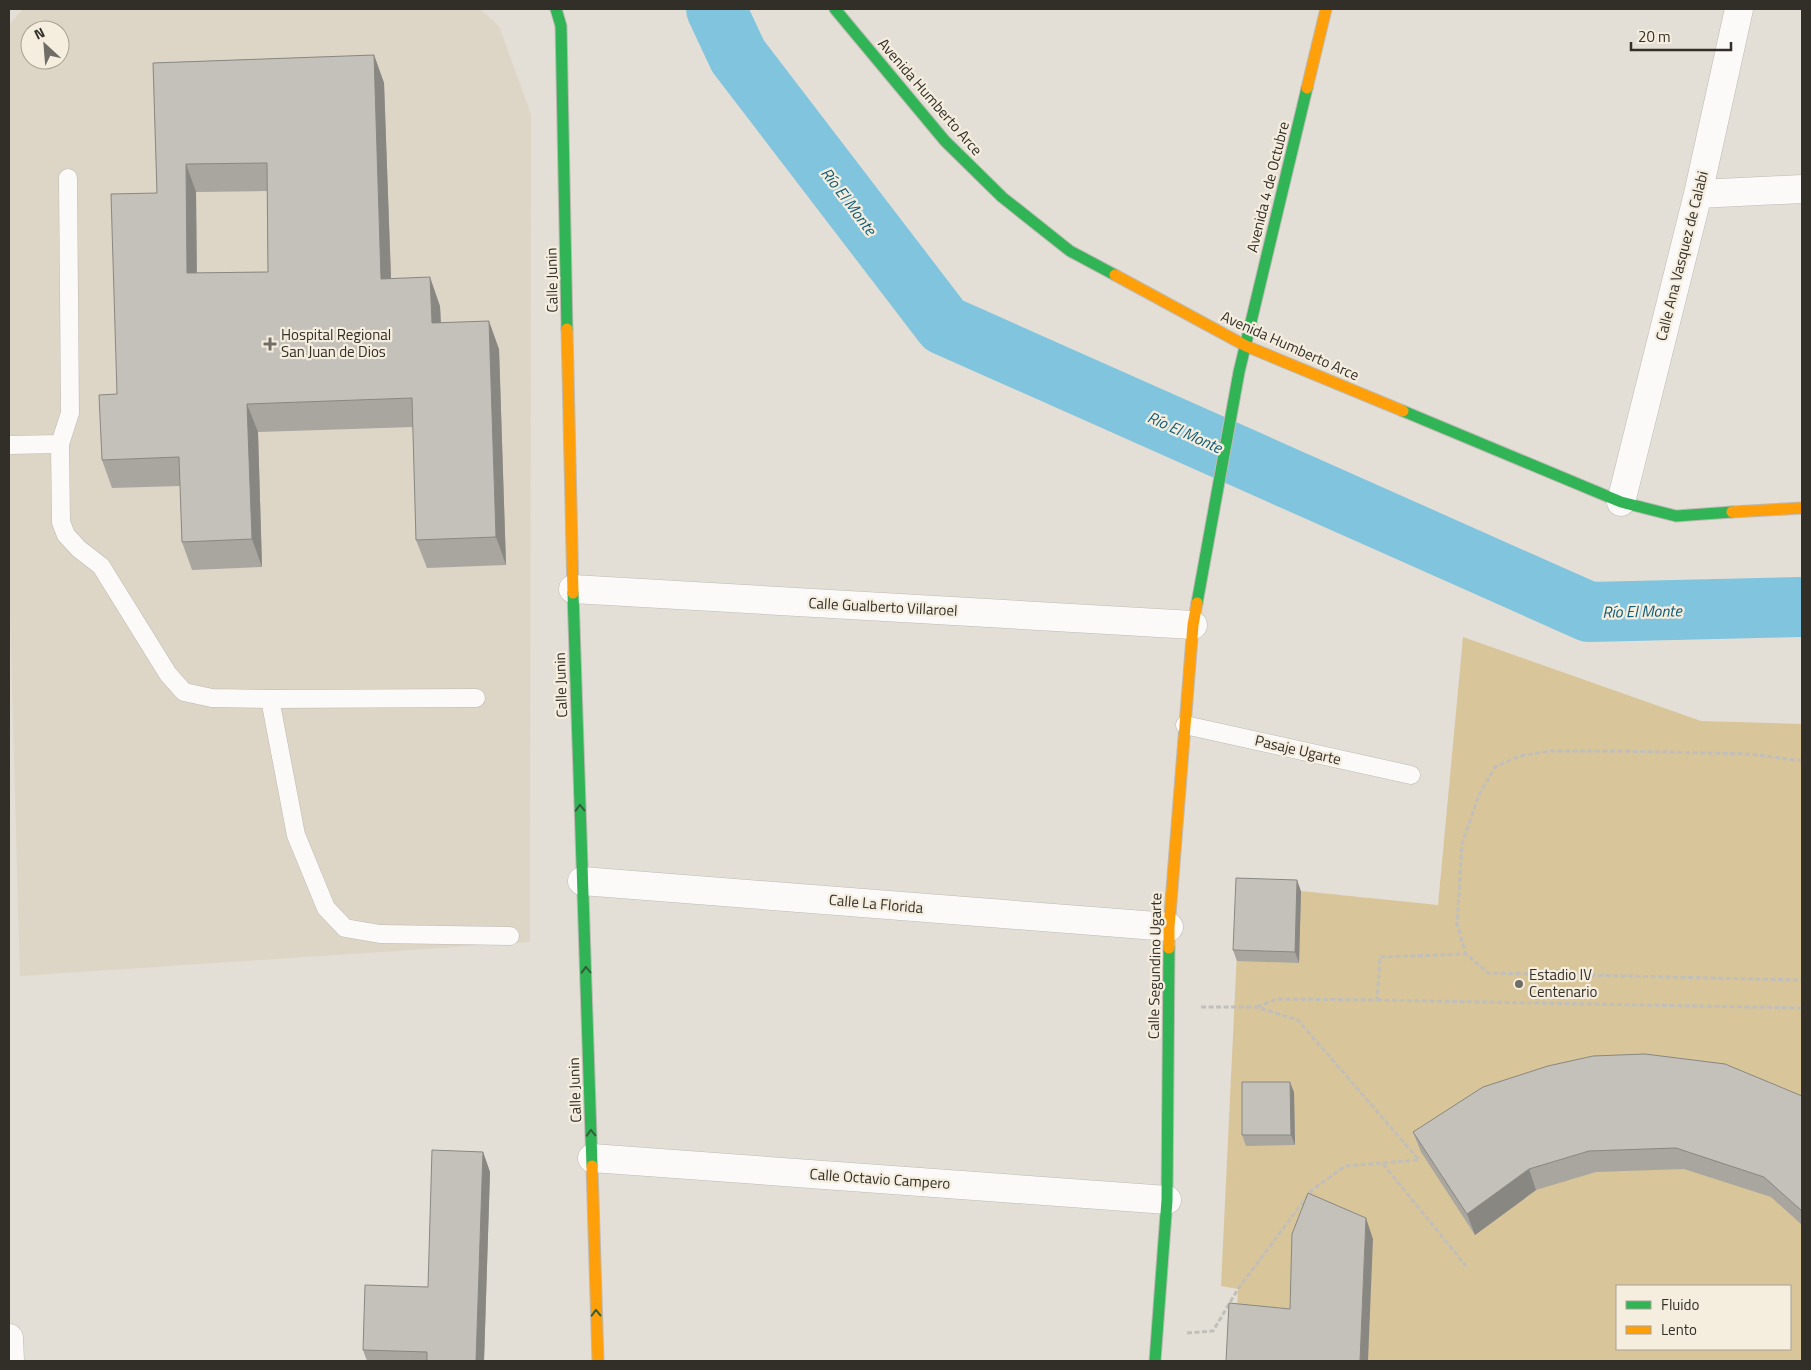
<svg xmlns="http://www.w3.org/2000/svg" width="1811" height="1370" viewBox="0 0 1811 1370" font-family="'Titillium Web',sans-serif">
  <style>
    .built { fill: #ddd5c5; fill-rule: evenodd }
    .green { fill: #d9c59a; fill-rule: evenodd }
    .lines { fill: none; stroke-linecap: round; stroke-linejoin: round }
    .river { stroke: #81c4de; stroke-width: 60 }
    .lane-casing { stroke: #bebab3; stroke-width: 19 }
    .street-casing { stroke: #bebab3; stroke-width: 29 }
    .fast-casing { stroke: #bebab3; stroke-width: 13 }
    .slow-casing { stroke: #bebab3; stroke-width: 13 }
    .path { stroke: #c0bfba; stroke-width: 3; stroke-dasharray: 5 2.5; stroke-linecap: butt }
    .lane { stroke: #fbfaf9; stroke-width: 18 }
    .street { stroke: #fbfaf9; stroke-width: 28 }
    .fast { stroke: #30b455; stroke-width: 11 }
    .slow { stroke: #ff9f0a; stroke-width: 11 }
    .wall { fill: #a9a6a0; fill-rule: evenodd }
    .shaded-wall { fill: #898782 }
    .building { fill: #c4c1ba; stroke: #898782; fill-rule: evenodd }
    .oneway { stroke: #315e38 }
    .poi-dot { fill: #706d66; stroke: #f5edde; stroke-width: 2 }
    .labels { text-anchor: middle; stroke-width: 4.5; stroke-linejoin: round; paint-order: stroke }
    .street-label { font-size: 15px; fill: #322f29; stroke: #f5edde }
    .poi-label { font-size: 15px; fill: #322f29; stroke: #f5edde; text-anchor: start }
    .water-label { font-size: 16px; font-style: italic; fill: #0b5b78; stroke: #f5edde }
  </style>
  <rect width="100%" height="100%" fill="#e3dfd6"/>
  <path class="built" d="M23,9H480L499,26L531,114L530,942L20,976L9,575V25ZM30,30H60V60H30Z"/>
  <path class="green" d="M1463,637L1701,721L1802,724V1361H1234L1238,1289L1221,1286L1240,889L1301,891L1438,905ZM1617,1286H1790V1349H1617Z"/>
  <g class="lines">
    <path class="river" d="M716,9L738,56L944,325L1589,612L1802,607"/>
    <defs>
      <path id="lane" d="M60,444L61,522L66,535L79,549L101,566L168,674L184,692L212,698L270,699L476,698
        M9,445L60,444L70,413L68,178
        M270,699L296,835L326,908L345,928L380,934L510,936
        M1185,725L1411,775"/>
      <path id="street" d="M1698,194L1802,189
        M1621,502L1698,194L1739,9
        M573,589L1193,625
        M582,881L1169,927
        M592,1158L1167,1200
        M9,1338L10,1361"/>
      <path id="fast" d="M556,9L561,26L567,329
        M835,9L945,141L1002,197L1070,251L1115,275
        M1403,411L1621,502L1676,516L1732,512
        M573,593L592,1166
        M1197,603L1239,372L1307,88
        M1155,1361L1167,1200L1169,948"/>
      <path id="slow" d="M1307,88L1326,9
        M1115,275L1246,346L1403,411
        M567,329L573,593
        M1732,512L1802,508
        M1169,948V927L1193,625L1197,603
        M592,1166L598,1361"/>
    </defs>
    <use href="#lane" class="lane-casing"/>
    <use href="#street" class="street-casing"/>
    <use href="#fast" class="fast-casing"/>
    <use href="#slow" class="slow-casing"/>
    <path class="path" d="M1802,761L1750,754L1619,751H1550L1520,756L1495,767L1479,795L1462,844L1457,924L1466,954L1488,973L1802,980
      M1377,1000L1802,1008
      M1257,1007L1277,999L1377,1000L1380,957L1466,954
      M1383,1164L1466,1266
      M1187,1333L1213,1331L1238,1289L1312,1190L1345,1166L1419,1160L1298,1020L1256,1007H1199"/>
    <use href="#lane" class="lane"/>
    <use href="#street" class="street"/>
    <use href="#fast" class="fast"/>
    <use href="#slow" class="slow"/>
  </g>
  <path class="wall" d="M374,55L384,83L391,279L440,306L441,323L499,349L506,565L427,568L416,540L413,427L258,432L262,567L192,570L182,542L180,486L112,488L102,460L117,394L157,193L153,63ZM267,191L268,272L197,273L196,192Z
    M1301,891L1299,963L1237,961L1233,950Z
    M1294,1092L1295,1145L1246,1146L1242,1135Z
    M1802,1096V1225L1771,1197L1684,1169L1596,1172L1536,1190L1475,1235L1421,1152L1413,1132Z
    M483,1152L490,1172L484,1361H367L363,1350L428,1287Z"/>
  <path class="shaded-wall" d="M374,55L384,83L392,307L381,279Z
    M186,164L196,192L197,301L187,273Z
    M430,277L440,306L442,351L432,323Z
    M489,321L499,349L506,565L496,537Z
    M247,404L258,432L262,567L252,539Z
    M1297,880L1301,891L1299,963L1295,952Z
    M1290,1082L1294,1092L1295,1145L1291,1135Z
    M483,1152L490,1172L484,1361H476Z
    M1529,1169L1536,1190L1475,1235L1467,1214Z
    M1366,1218L1373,1239L1368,1361H1360Z"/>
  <path class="building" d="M374,55L381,279L430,277L432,323L489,321L496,537L416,540L412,398L247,404L252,539L182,542L179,457L102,460L99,395L117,394L111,194L157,193L153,63ZM267,163L268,272L187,273L186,164Z
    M1236,878L1297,880L1295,952L1233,950Z
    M1645,1054L1725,1064L1802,1096V1211L1764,1177L1676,1148L1589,1151L1529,1169L1467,1214L1413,1132L1483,1087L1548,1066L1593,1056Z
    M1242,1082H1290L1291,1135H1242Z
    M432,1150L483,1152L476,1361H427V1352L363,1350L365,1285L428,1287Z
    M1308,1193L1366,1218L1360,1361H1226L1229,1303L1290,1309L1292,1234Z"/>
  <defs><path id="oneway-chevron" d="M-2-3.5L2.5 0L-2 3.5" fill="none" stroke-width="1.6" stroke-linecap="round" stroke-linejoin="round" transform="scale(1.25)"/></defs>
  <g class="oneway">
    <use href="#oneway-chevron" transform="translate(580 808) rotate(-92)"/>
    <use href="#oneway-chevron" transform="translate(586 970) rotate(-92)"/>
    <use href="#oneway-chevron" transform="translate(591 1133) rotate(-92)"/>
    <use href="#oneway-chevron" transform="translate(596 1313) rotate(-91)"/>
  </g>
  <g class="poi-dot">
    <path d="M267.5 336.5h5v5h5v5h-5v5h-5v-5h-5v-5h5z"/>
    <circle cx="1519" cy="984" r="5"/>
  </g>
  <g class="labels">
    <g class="street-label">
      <text transform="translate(930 97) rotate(49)" y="5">Avenida Humberto Arce</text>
      <text transform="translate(1268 187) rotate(-76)" y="5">Avenida 4 de Octubre</text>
      <text transform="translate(1682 256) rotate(-76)" y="5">Calle Ana Vasquez de Calabi</text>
      <text transform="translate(552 280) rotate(-91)" y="5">Calle Junin</text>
      <text transform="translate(1290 346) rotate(24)" y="5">Avenida Humberto Arce</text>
      <text transform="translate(883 607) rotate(3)" y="5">Calle Gualberto Villaroel</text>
      <text transform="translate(561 685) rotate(-92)" y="5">Calle Junin</text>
      <text transform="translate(1298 750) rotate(13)" y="5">Pasaje Ugarte</text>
      <text transform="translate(876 904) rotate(5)" y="5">Calle La Florida</text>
      <text transform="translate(1155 966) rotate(-89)" y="5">Calle Segundino Ugarte</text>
      <text transform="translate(575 1090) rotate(-92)" y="5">Calle Junin</text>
      <text transform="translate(880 1179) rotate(4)" y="5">Calle Octavio Campero</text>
    </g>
    <g class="poi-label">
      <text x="281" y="340">Hospital Regional<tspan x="281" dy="17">San Juan de Dios</tspan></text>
      <text x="1529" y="980">Estadio IV<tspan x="1529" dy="17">Centenario</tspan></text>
    </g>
    <g class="water-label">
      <text transform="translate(849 201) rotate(53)" y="6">Río El Monte</text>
      <text transform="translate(1185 432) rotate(24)" y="6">Río El Monte</text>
      <text transform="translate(1642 611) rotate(-1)" y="6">Río El Monte</text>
    </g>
  </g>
  <rect width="1811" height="1370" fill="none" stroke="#322f29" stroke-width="20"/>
  <rect x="1616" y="1285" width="175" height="65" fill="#f5edde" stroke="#a7a196"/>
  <rect x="1626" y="1301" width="25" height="8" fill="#30b455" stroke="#a7a196"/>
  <text x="1661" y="1310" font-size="15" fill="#322f29">Fluido</text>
  <rect x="1626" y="1326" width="25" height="8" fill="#ff9f0a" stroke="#a7a196"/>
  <text x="1661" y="1335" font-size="15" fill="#322f29">Lento</text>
  <g transform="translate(45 45) rotate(334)"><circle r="24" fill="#f5edde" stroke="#a7a196"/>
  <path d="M0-4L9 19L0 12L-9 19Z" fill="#706d66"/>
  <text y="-8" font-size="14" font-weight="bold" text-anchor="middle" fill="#322f29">N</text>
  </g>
  <path d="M1631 42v8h100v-8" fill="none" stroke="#322f29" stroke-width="2.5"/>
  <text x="1638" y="42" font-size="15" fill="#322f29" stroke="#f5edde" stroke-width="4" paint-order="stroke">20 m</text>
</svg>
